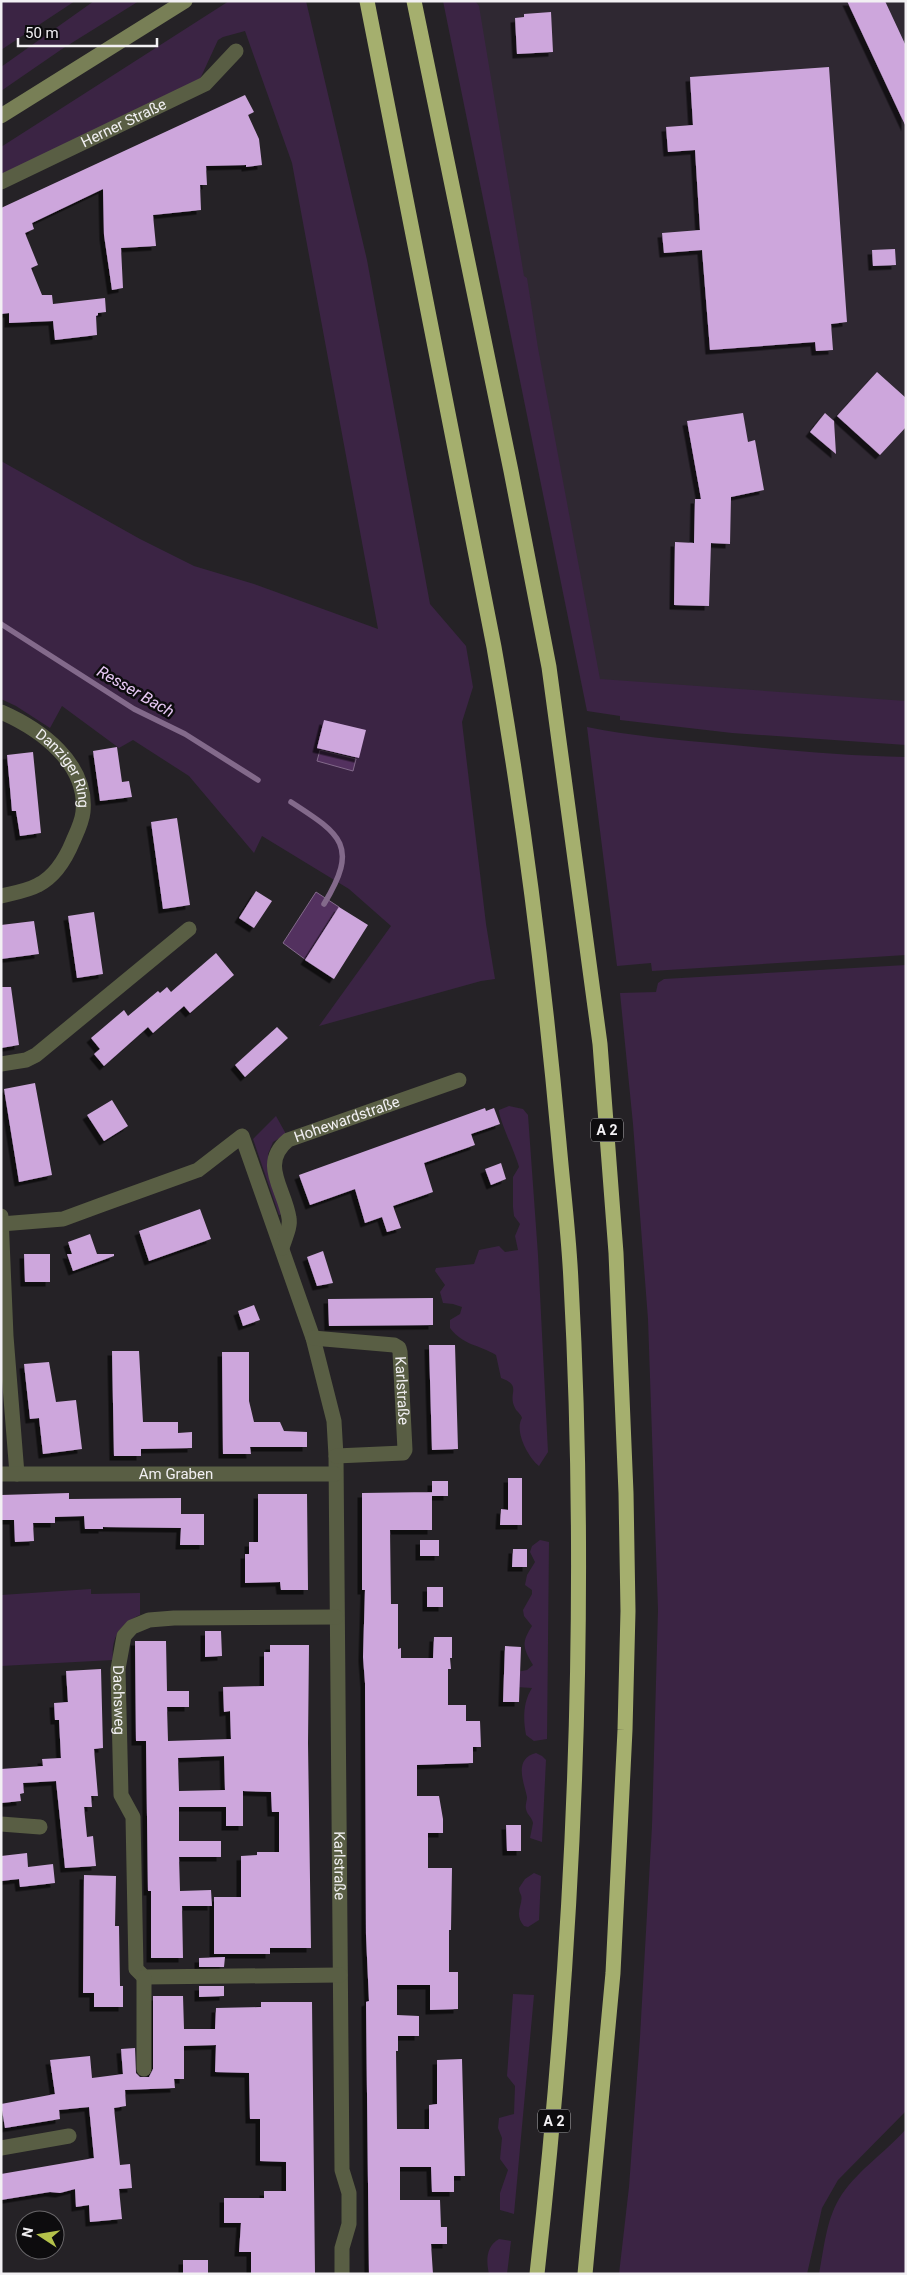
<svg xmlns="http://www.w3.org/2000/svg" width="907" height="2275" viewBox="0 0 907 2275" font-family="Roboto,sans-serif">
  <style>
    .built { fill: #2f2832 }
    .green { fill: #3b2444 }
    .water { fill: #53315f; stroke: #836a8b }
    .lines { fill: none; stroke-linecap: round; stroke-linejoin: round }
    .stream { stroke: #836a8b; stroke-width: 5.5 }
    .building { fill: #cda6dc; fill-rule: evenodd; filter: url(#shadow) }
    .street { stroke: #595e44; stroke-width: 15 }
    .secondary { stroke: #787f56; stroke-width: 15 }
    .highway { stroke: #a5af6e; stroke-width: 15 }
    .labels { text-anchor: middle; stroke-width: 5; stroke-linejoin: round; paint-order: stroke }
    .shield { fill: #0d0c0e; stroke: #adacae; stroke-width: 1 }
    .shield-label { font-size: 14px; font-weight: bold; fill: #f2f0f3 }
    .street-label { font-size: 15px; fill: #f2f0f3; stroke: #0d0c0e }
    .water-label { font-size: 16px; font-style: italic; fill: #e9c9f6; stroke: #0d0c0e }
  </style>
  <defs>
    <filter id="shadow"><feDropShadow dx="-4.5" dy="4.5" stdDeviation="0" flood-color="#0009"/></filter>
  </defs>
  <rect width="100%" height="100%" fill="#252226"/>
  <path class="built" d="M466,1H906V714L596,687Z"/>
  <path class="green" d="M1,1H75L1,50Z
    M94,1H139L62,49L1,91V67Z
    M229,1H306L367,260L430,604L466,646L473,687L462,722L486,924L495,979L481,981L319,1026L391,926L349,889L262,836L254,853L189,776L133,740L119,748L62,706L50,728L16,706L1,699V461L140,539L194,566L254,584L378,629L292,163L245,31L223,37L218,40L200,79L1,175V147Z
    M443,1H475L479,6L524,276L527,278L538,348L600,679L906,701V745L732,733L620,720V716L587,711Z
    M587,727C632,736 678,740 723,744C784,750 845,756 906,757V955L652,971L651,963L617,966Z
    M906,965V2111L838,2180L822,2208L807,2274H619L629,2187L640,2037L652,1826L658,1610L648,1319L633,1124L620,993L656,992L658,983L664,979Z
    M509,1106L523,1109L528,1115L538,1255L548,1452L539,1466C528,1457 514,1431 522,1418C521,1414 517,1412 515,1408C507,1393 523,1386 501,1378L496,1355C478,1344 464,1346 450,1328V1320L460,1314L462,1307L453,1304L443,1303L440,1292L445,1285L435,1271L436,1268L474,1264L479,1250L499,1246L505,1252L518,1250L515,1236L520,1224L514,1216L513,1207V1177L519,1167C516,1155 498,1117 499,1110Z
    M276,1116L286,1134L273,1142L268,1154L283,1214L279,1215L253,1139Z
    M540,1540L549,1542L547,1739L534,1741L526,1735C523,1719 523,1702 532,1688L517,1687L512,1673L527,1670L533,1665C523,1648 521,1643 532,1626L524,1616L523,1610L532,1594V1590L525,1585L527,1575L535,1562L530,1552L532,1546Z
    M91,1589V1594L140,1593V1615C119,1624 111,1638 113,1660L1,1666V1595Z
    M536,1753L542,1756L546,1760L542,1842L530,1838L533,1823C532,1817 527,1815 526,1809C525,1805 527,1801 527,1797C524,1782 513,1759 536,1753Z
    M534,1873L541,1876L539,1920L528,1927L524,1926C513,1913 524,1904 521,1895C520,1893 519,1891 519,1888L525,1879Z
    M513,1994L534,1995L514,2214L500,2210V2193L508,2170L500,2159L502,2138L498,2128L499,2118L514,2114L515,2086L507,2076Z
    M906,2129V2274H819C824,2249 826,2221 839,2199C855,2172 885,2153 906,2129Z
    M499,2239L511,2241L507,2274H489C486,2261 486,2246 499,2239Z"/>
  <path class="water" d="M320,750L356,759L353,771L317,761Z
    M316,892L339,907L306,960L283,943Z"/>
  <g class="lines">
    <path class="stream" d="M1,624L134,709L185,734L258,780
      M291,802C342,835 359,846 324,904"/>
  </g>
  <path class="building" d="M847,1H885L906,46V127Z
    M551,12L553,52L517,54L515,18L524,17V14Z
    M829,67L847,322L831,324L833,350L816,351L815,342L710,350L702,250L664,253L662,233L700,230L695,150L668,152L666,127L693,125L690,77Z
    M245,95L254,112L248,115L259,139L262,165L246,167V165L206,166L207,185H200L201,210L153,215L156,246L121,248L123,288L112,290L104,235L103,189L32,223L34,229L25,233L38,265L31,268L42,295H52L53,304L105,298L106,312L98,313V315L96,316L97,335L55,340L53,321L9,323V313L1,314V208Z
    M895,249L896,265L873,266L872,250Z
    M877,372L906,398V427L880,455L837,416Z
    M743,413L748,442L755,440L764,490L731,497L730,544L711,543L709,606L674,605L675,542L694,543L695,499H701L687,421Z
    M825,413L834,421L836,454L810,432Z
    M324,720L366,730L359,758L317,748Z
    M117,747L122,782L129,781L132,797L100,801L93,751Z
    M33,752L41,833L20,836L16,811H12L7,755Z
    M177,818L190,905L163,909L151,822Z
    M256,891L272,901L254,928L239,918Z
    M339,907L368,925L334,979L305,960Z
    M94,912L103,974L77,978L68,916Z
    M34,921L39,954L1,959V925Z
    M216,953L234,975L190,1013L184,1006L153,1033L148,1027L104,1066L94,1054L100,1049L91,1038L124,1010L128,1016L158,991L160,993L167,987L171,992Z
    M1,987H11L19,1045L1,1048Z
    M277,1027L288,1038L245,1077L235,1065Z
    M35,1083L52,1175L19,1182L4,1089Z
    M112,1100L128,1126L104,1141L87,1115Z
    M485,1108L486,1111L494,1108L500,1124L471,1134L475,1145L424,1163L433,1192L393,1206L401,1228L387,1232L382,1217L365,1223L355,1189L310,1205L299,1175Z
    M501,1163L506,1179L491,1185L485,1169Z
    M200,1209L211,1239L149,1261L139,1231Z
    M90,1234L97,1254H114V1256L73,1271L67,1254H72L68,1242Z
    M323,1251L333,1283L317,1286L307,1257Z
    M24,1254H50V1282H25Z
    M433,1298V1325L329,1326L328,1299Z
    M254,1305L260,1320L243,1326L238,1311Z
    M429,1345H455L458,1449L432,1450Z
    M112,1351H139L143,1422H178V1433L192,1432V1448L141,1449V1456H114Z
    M222,1352H249V1401L254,1422H280L284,1431L307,1432V1447H250L251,1454H223Z
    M49,1362L56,1402L76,1400L82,1449L43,1454L39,1418L30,1419L24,1364Z
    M508,1478H522V1525H500L501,1509L508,1510Z
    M432,1481H448V1496H432Z
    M432,1492V1530H390L391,1604H398V1649L401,1648V1658H433L434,1637H452V1658H450L451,1669H448V1705H466V1721H480L481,1747H473V1763L417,1765V1796H439L443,1819V1833H428V1868H452L451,1930H449V1972H458V2009L430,2010V1985H397V2015L419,2016V2036H398V2051H396L397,2129H429V2105L437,2104V2060L462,2059L465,2176H454V2192H432L431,2167H400V2200H440L441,2227H447V2244H431L433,2274H369L366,2002L369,2001L366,1935L365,1683L363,1657L365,1590H362V1493Z
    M69,1493V1499L181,1498V1514H204V1545H180L181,1528L103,1527V1529H85L84,1516L55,1517V1523H33L34,1541L15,1542L14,1520H1V1495Z
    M258,1494H307L308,1590H281L280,1582L245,1583V1554H249V1542H258Z
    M420,1540H439V1556H420Z
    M513,1549H527V1567H512Z
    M427,1587H443V1607H427Z
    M205,1631H221L222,1656L205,1657Z
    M135,1641H166L167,1691H189V1707H167L168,1741L231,1739L230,1711L224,1712L223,1687L264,1686V1652H270V1645H309L308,1743L311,1948H270V1954H214V1897H241V1856L257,1855V1852H279V1812H272L271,1792L243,1791V1826H226V1807H179V1841H221V1857H179L180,1891L211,1890L212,1906H182L183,1958H151V1891H148L146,1741H136ZM224,1756L225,1790L179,1791L178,1758Z
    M505,1646L521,1647L519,1702H503Z
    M101,1669L103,1748L94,1749L98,1796H91L92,1807H84L87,1837L93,1836L96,1866L65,1868L56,1781L23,1783L24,1793L20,1794L21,1801L1,1803V1769L43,1766L42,1759L61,1758L59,1720H55L54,1703L68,1702L66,1671Z
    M506,1825H521V1851H507Z
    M27,1853L28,1867L53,1864L55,1883L20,1887L19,1879L1,1881V1856Z
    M84,1875L116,1876L115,1926H119L120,1986H123V2007H94V1993H83Z
    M225,1957L224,1967H199V1958Z
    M199,1986H224V1996L199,1997Z
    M153,1996H183L184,2029H215L216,2008L261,2007V2002H312L315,2274L251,2273V2252H239L241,2223H224V2198H264V2191H286V2162L260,2161V2119H250L249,2073L215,2072L216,2045L184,2046V2079H174L175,2088L125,2090L126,2106L114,2108L120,2165L130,2164L132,2188L119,2189L122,2219L90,2222L89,2205L76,2207L75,2189L60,2193L50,2192L1,2200V2174L94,2158L89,2107L59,2110L60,2119L5,2128L1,2104L55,2094L50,2060L90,2056L92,2078L123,2074L121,2049L135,2048L136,2073L140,2077H149L153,2069Z
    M183,2260H208V2274H183Z"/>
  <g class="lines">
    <g class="street">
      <path id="s1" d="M1,182L205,84L236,51"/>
      <path id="s2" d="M1,712C40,729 88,763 83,812C82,822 77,832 73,841C66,858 54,877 38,885C27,891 13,893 1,896"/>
      <path d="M1,1064L26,1060L36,1055L189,929"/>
      <path d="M1,1216L6,1336L17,1474"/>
      <path id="s3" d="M1,1224L63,1219L101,1205L198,1170L242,1136L313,1338L334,1421L336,1456L342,2170L349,2193V2224L342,2248V2274"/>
      <path id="s4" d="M282,1248C284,1240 291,1227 289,1218C285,1189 259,1164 288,1140L459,1080"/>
      <path id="s5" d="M313,1338L394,1345L399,1348L400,1352L405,1450L403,1453L336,1456"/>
      <path id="s6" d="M1,1474H335"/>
      <path id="s7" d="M336,1617L174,1618L149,1620L132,1627L124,1636L118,1669L121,1795L133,1817L136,1969L144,1977L340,1975"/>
      <path d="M1,1824L40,1827"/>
      <path d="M144,2069V1977"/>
      <path d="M1,2148L69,2136"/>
    </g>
    <path class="secondary" d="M1,116L185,1"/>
    <path class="highway" d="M367,1L494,647C523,811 544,977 559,1143C563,1189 569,1236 571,1282C589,1613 574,1945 537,2274
      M414,1L511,471L549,667L600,1044L616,1253L626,1493L628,1611L625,1730L613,1973L585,2274"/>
  </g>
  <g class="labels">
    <g class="shield">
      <rect x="591" y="1118.5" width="32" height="23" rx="4"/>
      <rect x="538" y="2109.5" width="32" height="23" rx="4"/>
    </g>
    <g class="shield-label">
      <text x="607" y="1135">A 2</text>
      <text x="554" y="2126">A 2</text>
    </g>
    <g class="street-label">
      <text dy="5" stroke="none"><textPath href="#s1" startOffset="136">Herner Straße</textPath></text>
      <text dy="5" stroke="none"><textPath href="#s2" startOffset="88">Danziger Ring</textPath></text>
      <text dy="5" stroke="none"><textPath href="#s4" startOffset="178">Hohewardstraße</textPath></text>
      <text dy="5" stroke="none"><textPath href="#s5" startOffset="130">Karlstraße</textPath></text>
      <text dy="5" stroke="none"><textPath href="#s6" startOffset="175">Am Graben</textPath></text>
      <text dy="5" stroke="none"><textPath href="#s7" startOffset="282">Dachsweg</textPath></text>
      <text dy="5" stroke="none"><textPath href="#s3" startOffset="1006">Karlstraße</textPath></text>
    </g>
    <g class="water-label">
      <text transform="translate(136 691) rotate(30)" y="6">Resser Bach</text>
    </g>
  </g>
  <rect width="907" height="2275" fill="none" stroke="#f2f0f3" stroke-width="5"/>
  <g transform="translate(40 2235) rotate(282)"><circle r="24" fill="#0d0c0e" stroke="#69676a"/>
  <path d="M0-4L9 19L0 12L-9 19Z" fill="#b4c24a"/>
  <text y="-8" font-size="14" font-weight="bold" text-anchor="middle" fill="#f2f0f3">N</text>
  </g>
  <path d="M18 38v8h139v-8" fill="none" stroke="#f2f0f3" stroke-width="2.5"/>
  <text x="25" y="38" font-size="15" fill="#f2f0f3" stroke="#0d0c0e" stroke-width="4" paint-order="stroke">50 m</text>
</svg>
